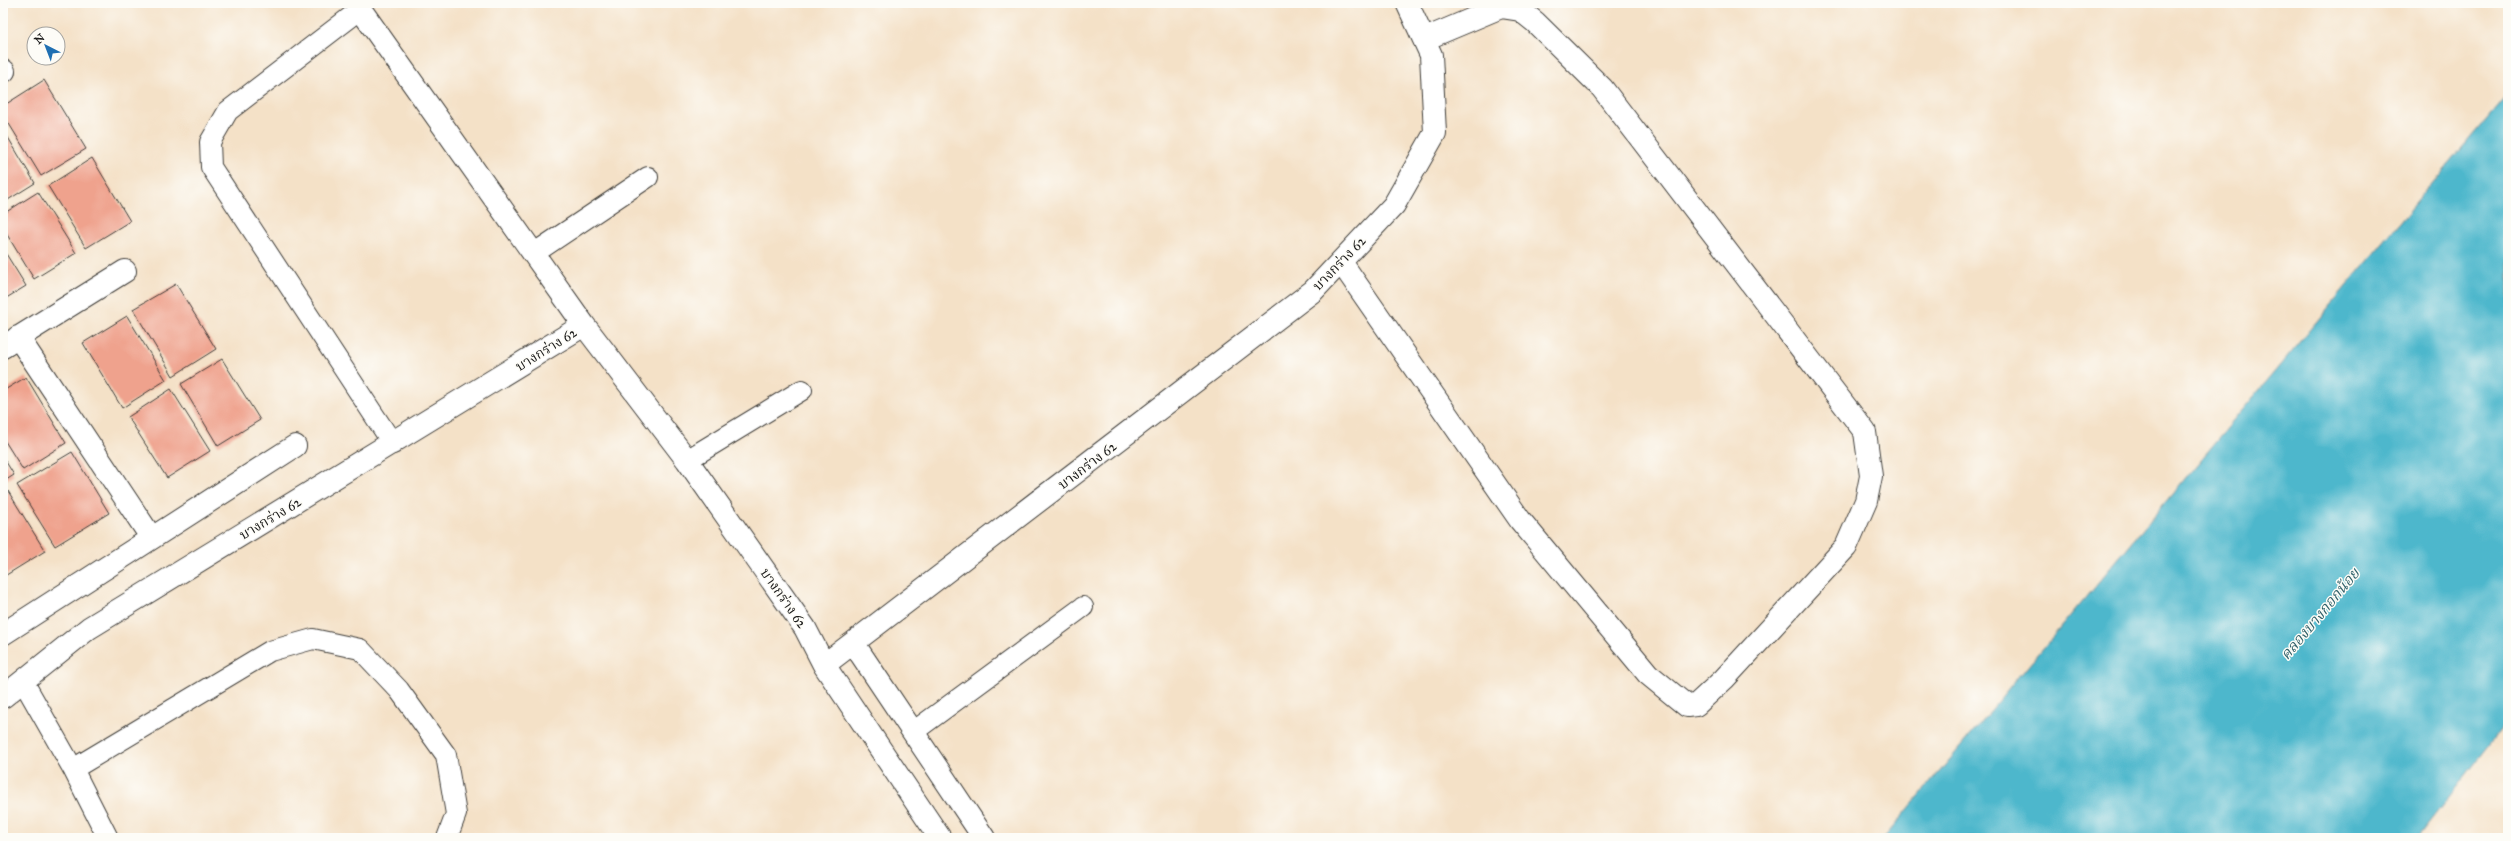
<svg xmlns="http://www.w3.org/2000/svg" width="2511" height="841" viewBox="0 0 2511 841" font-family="'IM FELL Great Primer','Noto Serif Thai',serif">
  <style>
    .water { fill: #4eb7cc; stroke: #356a74 }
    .building { fill: #efa28d }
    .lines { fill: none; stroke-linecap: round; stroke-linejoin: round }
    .service-casing { stroke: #3c3a36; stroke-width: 22 }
    .minor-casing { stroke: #3c3a36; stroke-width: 24 }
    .service { stroke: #fff; stroke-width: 20 }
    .minor { stroke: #fff; stroke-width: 22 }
    .labels { text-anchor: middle; stroke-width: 3; stroke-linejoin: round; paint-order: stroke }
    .street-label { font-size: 14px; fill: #1c1c1c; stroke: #fdfcf7 }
    .water-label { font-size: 15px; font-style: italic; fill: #32626b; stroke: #fdfcf7 }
  </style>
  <rect width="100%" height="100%" fill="#fdfcf7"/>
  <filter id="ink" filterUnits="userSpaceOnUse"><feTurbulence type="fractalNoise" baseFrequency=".025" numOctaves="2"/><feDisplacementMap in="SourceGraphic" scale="8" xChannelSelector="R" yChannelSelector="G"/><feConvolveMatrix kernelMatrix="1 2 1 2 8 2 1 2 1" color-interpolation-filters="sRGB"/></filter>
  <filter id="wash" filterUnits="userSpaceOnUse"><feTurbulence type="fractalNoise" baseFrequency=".012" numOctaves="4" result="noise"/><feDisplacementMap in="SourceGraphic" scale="16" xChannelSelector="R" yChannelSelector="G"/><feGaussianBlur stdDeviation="0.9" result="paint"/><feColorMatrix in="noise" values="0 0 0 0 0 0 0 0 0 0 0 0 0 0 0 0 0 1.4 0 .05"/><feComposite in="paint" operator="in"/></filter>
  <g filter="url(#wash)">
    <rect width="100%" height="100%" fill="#f4e1c7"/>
    <path class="water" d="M2508,93V721L2417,838H1884Z"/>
    <g id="blocks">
      <path class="building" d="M44,80L86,149L41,176L3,114V106Z
        M3,129L35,183L3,203Z
        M92,158L130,221L86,248L48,186Z
        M38,192L76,253L34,279L3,228V214Z
        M3,249L26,286L3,300Z
        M176,284L216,349L173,376L133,309Z
        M127,316L166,380L122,408L83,343Z
        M222,359L260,420L218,446L181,384Z
        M26,377L66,443L23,470L3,438V391Z
        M171,389L210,451L167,478L128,417Z
        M72,452L109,513L55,546L17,485Z
        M3,457L14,475L3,482Z
        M8,491L45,551L3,577V494Z"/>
    </g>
  </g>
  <g filter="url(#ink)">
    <use href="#blocks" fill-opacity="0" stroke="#3c3a36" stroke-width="1"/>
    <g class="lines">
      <defs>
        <path id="service" d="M361,9L228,111L210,142L211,167L393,444
          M533,254L648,177
          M687,460L802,390
          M23,681L73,769L108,838
          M913,732L1083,607
          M73,769L270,651L313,639L360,649L399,690L446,755L456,814L447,838"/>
        <path id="minor" d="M356,3L584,325
          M3,71H4
          M1341,262L1520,520L1648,674L1687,706L1696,705L1724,679L1846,547L1866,501L1871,476L1865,432L1602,88L1535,22L1520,10L1501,7L1425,39
          M18,337L151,537
          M3,347L125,271
          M3,634L295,446
          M854,644L984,838
          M824,665L940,838
          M3,697L89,628L584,325L687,460L805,628L824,665L1313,291L1394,205L1435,133L1431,55L1407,3"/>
      </defs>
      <use href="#service" class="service-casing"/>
      <use href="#minor" class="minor-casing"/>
      <use href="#service" class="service"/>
      <use href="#minor" class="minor"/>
    </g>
  </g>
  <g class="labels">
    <g class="street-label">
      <text transform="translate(1339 263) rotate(-46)" y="5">บางกร่าง 62</text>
      <text transform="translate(546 349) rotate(-32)" y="5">บางกร่าง 62</text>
      <text transform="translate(1087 465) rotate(-37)" y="5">บางกร่าง 62</text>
      <text transform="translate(270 518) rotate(-31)" y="5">บางกร่าง 62</text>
      <text transform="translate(784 598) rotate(55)" y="5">บางกร่าง 62</text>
    </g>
    <g class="water-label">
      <text transform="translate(2320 614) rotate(-50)" y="5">คลองบางกอกน้อย</text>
    </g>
  </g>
  <rect width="2511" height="841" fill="none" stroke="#fdfcf7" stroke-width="16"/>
  <g transform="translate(46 46) rotate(318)"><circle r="19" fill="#fdfcf7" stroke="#a3a29f"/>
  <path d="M0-3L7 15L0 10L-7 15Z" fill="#1f6fb2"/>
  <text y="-6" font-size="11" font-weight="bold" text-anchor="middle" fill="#1c1c1c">N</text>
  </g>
</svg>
